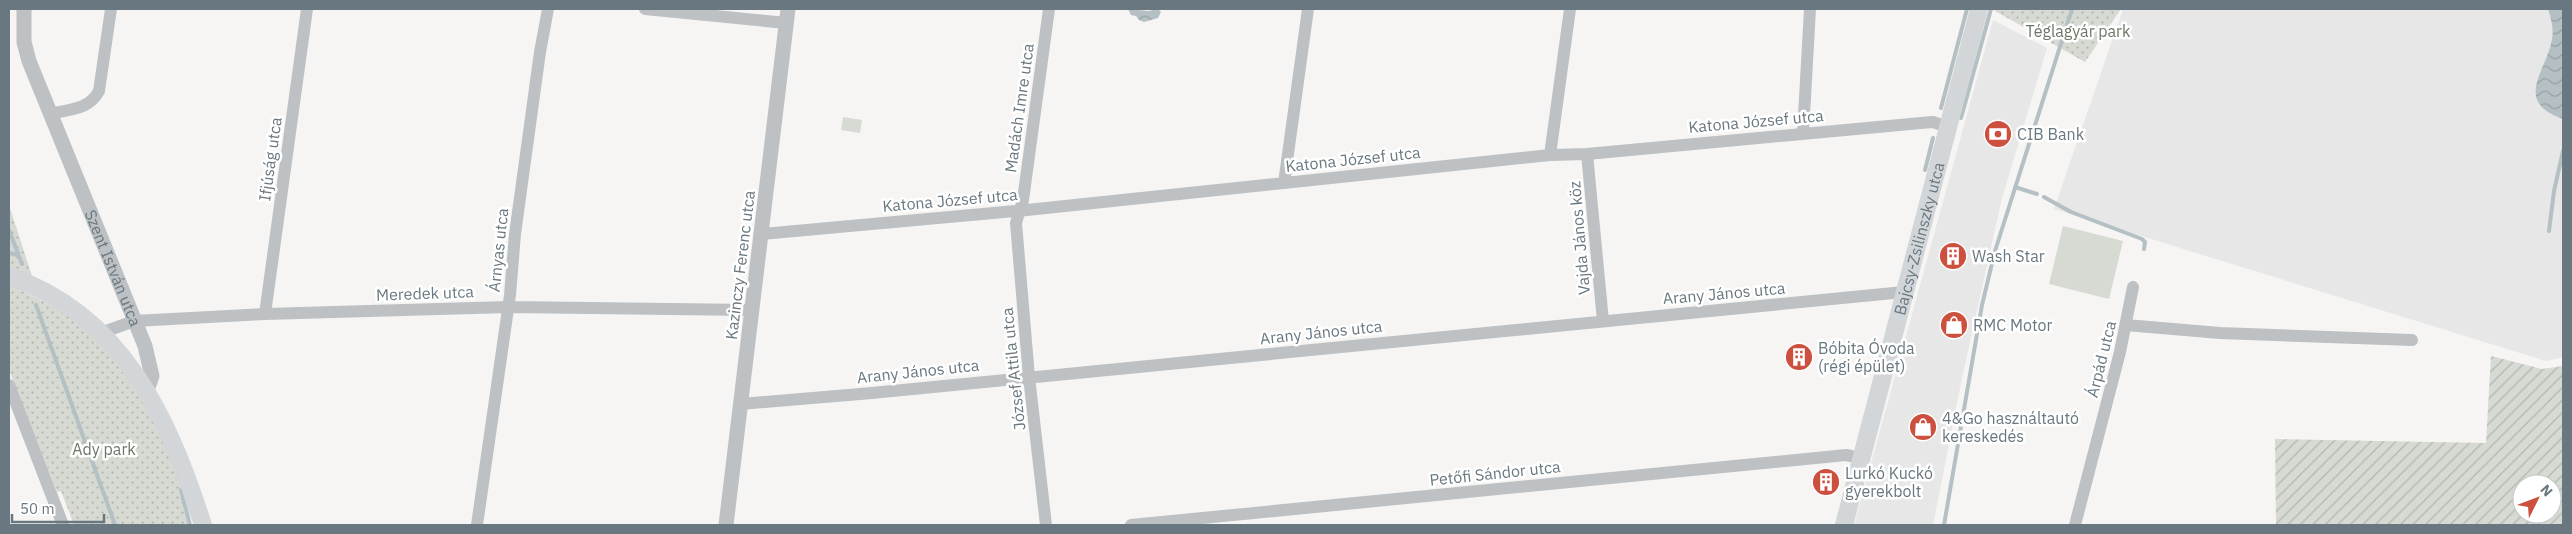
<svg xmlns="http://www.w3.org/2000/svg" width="2572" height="534" viewBox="0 0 2572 534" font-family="'IBM Plex Sans',sans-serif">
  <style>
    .built { fill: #e6e7e6 }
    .grass { fill: url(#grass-dots) }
    .garden { fill: url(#garden-furrows); fill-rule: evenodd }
    .pitch { fill: #d6dad3 }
    .water { fill: url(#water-waves) }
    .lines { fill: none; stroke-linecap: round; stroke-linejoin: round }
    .stream { stroke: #b4c0c3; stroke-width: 4 }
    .minor { stroke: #bdc1c4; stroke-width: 12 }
    .tertiary { stroke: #bdc1c4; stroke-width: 15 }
    .secondary { stroke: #d2d6d9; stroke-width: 18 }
    .labels { text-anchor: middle; stroke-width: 5; stroke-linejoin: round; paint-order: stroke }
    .park-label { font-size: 16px; fill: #6c7867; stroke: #fff }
    .street-label { font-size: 16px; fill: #697880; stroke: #fff }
    .poi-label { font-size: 16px; fill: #697880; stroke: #fff; text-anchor: start }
  </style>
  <defs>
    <pattern id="grass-dots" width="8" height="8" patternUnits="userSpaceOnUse" patternTransform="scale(1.25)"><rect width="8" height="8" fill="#d6dad3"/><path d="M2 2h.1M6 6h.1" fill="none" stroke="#b2b6b0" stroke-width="1.8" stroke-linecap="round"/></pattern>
    <pattern id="garden-furrows" width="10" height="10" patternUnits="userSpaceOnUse" patternTransform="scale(1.25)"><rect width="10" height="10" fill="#d6dad3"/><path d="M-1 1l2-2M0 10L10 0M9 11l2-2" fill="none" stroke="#b2b6b0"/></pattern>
    <pattern id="water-waves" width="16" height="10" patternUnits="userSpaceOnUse" patternTransform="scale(1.25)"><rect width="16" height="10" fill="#b4c0c3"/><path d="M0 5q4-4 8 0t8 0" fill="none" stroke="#96a1a4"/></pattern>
  </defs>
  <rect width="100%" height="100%" fill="#f6f5f3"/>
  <path class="built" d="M2123,9H2563V357L2546,361L2054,209Z
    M1993,20L2047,48L2002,198L1962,378L1933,525H1854Z"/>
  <path class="grass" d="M1996,9H2121L2085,62L1995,11Z
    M9,205L33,279L9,269Z
    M9,284L59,309L98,340L144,399L177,473L191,525H74L61,491L57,492L9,370Z"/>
  <path class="garden" d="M2491,356L2542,369L2563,366V525H2276L2275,439L2486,443ZM2522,484H2552V514H2522Z"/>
  <path class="pitch" d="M843,117L862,120L860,133L841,130Z
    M2063,226L2123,241L2109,299L2049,284Z"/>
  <path class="water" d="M1128,9L1148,11L1158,9L1161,12L1158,18L1144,22L1139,20L1136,16L1131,15Z
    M2548,9H2563V119C2512,101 2547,71 2552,39C2554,30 2551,18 2548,9Z"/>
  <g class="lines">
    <path class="stream" d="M1941,108L1967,9
      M1961,118L1991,9
      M1925,170L1933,138
      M2015,187L2037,194
      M2044,197L2071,212L2142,239L2145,242L2144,249
      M9,230L22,264
      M2549,231L2554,191L2563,151
      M9,253L18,255
      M36,305L115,525
      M181,490L190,525
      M1944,525L1982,305L1995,251L2072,9"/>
    <path class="minor" d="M645,9L786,23
      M50,114C70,109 89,110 99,91L111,9
      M1803,133L1810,9
      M1587,154L1603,321
      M1550,155L1570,9
      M1284,183L1308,9
      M761,234L1027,210L1550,155L1587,154L1921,123L1933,122L1948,127
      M265,314L307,9
      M2126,325L2220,333L2412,340
      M101,333L134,321L265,314L508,307L752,310
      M9,385L63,525
      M740,404L872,393L1904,292
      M477,525L510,295L515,234L540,52L548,9
      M1046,525L1029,377L1016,223L1023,200L1049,9
      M1131,525L1846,455L1861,458
      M2075,525L2120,352L2133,287"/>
    <g class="tertiary">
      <path id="s1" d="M24,9V42L29,61L145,346L152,376L147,390"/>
      <path d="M726,525L788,9"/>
    </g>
    <g class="secondary">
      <path d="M9,276C123,315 169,419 203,525"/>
      <path id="s2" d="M1844,525L1979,9"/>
    </g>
  </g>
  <defs>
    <symbol id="bank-disc" viewBox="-11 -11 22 22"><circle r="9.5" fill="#cc503d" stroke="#fff"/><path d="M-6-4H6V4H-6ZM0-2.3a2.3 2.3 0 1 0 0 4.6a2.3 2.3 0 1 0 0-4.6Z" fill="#fff"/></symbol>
    <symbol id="building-disc" viewBox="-11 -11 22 22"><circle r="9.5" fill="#cc503d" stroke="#fff"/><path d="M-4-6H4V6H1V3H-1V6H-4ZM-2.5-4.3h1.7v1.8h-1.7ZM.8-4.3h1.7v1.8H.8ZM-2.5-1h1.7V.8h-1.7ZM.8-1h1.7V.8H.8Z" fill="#fff"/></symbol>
    <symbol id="shop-disc" viewBox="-11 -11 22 22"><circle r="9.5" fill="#cc503d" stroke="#fff"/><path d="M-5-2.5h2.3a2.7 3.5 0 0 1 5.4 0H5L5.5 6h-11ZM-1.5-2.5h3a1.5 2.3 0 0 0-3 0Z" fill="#fff"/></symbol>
  </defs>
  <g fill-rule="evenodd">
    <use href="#bank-disc" x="1982" y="118" width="32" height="32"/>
    <use href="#building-disc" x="1937" y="240" width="32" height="32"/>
    <use href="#shop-disc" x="1938" y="309" width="32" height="32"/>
    <use href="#building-disc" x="1783" y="341" width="32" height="32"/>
    <use href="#shop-disc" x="1907" y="411" width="32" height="32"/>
    <use href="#building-disc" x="1810" y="466" width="32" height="32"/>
  </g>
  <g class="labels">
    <g class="park-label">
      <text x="2078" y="37">Téglagyár park</text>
      <text x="104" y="455">Ady park</text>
    </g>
    <g class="street-label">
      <text transform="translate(1019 108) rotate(-82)" y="6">Madách Imre utca</text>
      <text transform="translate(1756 121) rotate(-5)" y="6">Katona József utca</text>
      <text transform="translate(270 159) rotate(-82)" y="6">Ifjúság utca</text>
      <text transform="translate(1353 159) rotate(-6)" y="6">Katona József utca</text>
      <text transform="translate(950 200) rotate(-5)" y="6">Katona József utca</text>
      <text transform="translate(1579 238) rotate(-95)" y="6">Vajda János köz</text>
      <text dy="6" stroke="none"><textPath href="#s2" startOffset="296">Bajcsy-Zsilinszky utca</textPath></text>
      <text transform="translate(498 250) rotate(-84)" y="6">Árnyas utca</text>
      <text transform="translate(740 265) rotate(-83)" y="6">Kazinczy Ferenc utca</text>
      <text dy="6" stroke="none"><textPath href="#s1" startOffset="276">Szent István utca</textPath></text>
      <text transform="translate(425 293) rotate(-2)" y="6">Meredek utca</text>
      <text transform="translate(1724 293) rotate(-5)" y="6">Arany János utca</text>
      <text transform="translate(1321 332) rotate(-6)" y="6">Arany János utca</text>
      <text transform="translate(2101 359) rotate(-76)" y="6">Árpád utca</text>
      <text transform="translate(1013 369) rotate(-96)" y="6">József Attila utca</text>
      <text transform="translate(918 371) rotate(-6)" y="6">Arany János utca</text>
      <text transform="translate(1495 473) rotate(-6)" y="6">Petőfi Sándor utca</text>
    </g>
    <g class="poi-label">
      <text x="2017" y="140">CIB Bank</text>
      <text x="1972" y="262">Wash Star</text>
      <text x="1973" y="331">RMC Motor</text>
      <text x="1818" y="354">Bóbita Óvoda<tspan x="1818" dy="18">(régi épület)</tspan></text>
      <text x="1942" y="424">4&amp;Go használtautó<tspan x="1942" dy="18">kereskedés</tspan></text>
      <text x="1845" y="479">Lurkó Kuckó<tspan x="1845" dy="18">gyerekbolt</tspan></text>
    </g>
  </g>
  <rect width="2572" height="534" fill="none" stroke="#697880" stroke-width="20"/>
  <g transform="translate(2537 499) rotate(48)"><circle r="24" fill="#ffffff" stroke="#c3c9cc"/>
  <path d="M0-4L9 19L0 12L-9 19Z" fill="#cc503d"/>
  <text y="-8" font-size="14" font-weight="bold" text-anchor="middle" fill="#697880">N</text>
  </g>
  <path d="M12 514v8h92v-8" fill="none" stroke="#697880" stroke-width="2.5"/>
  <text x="20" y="514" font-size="15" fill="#697880" stroke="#ffffff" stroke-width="4" paint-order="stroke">50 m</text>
</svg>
